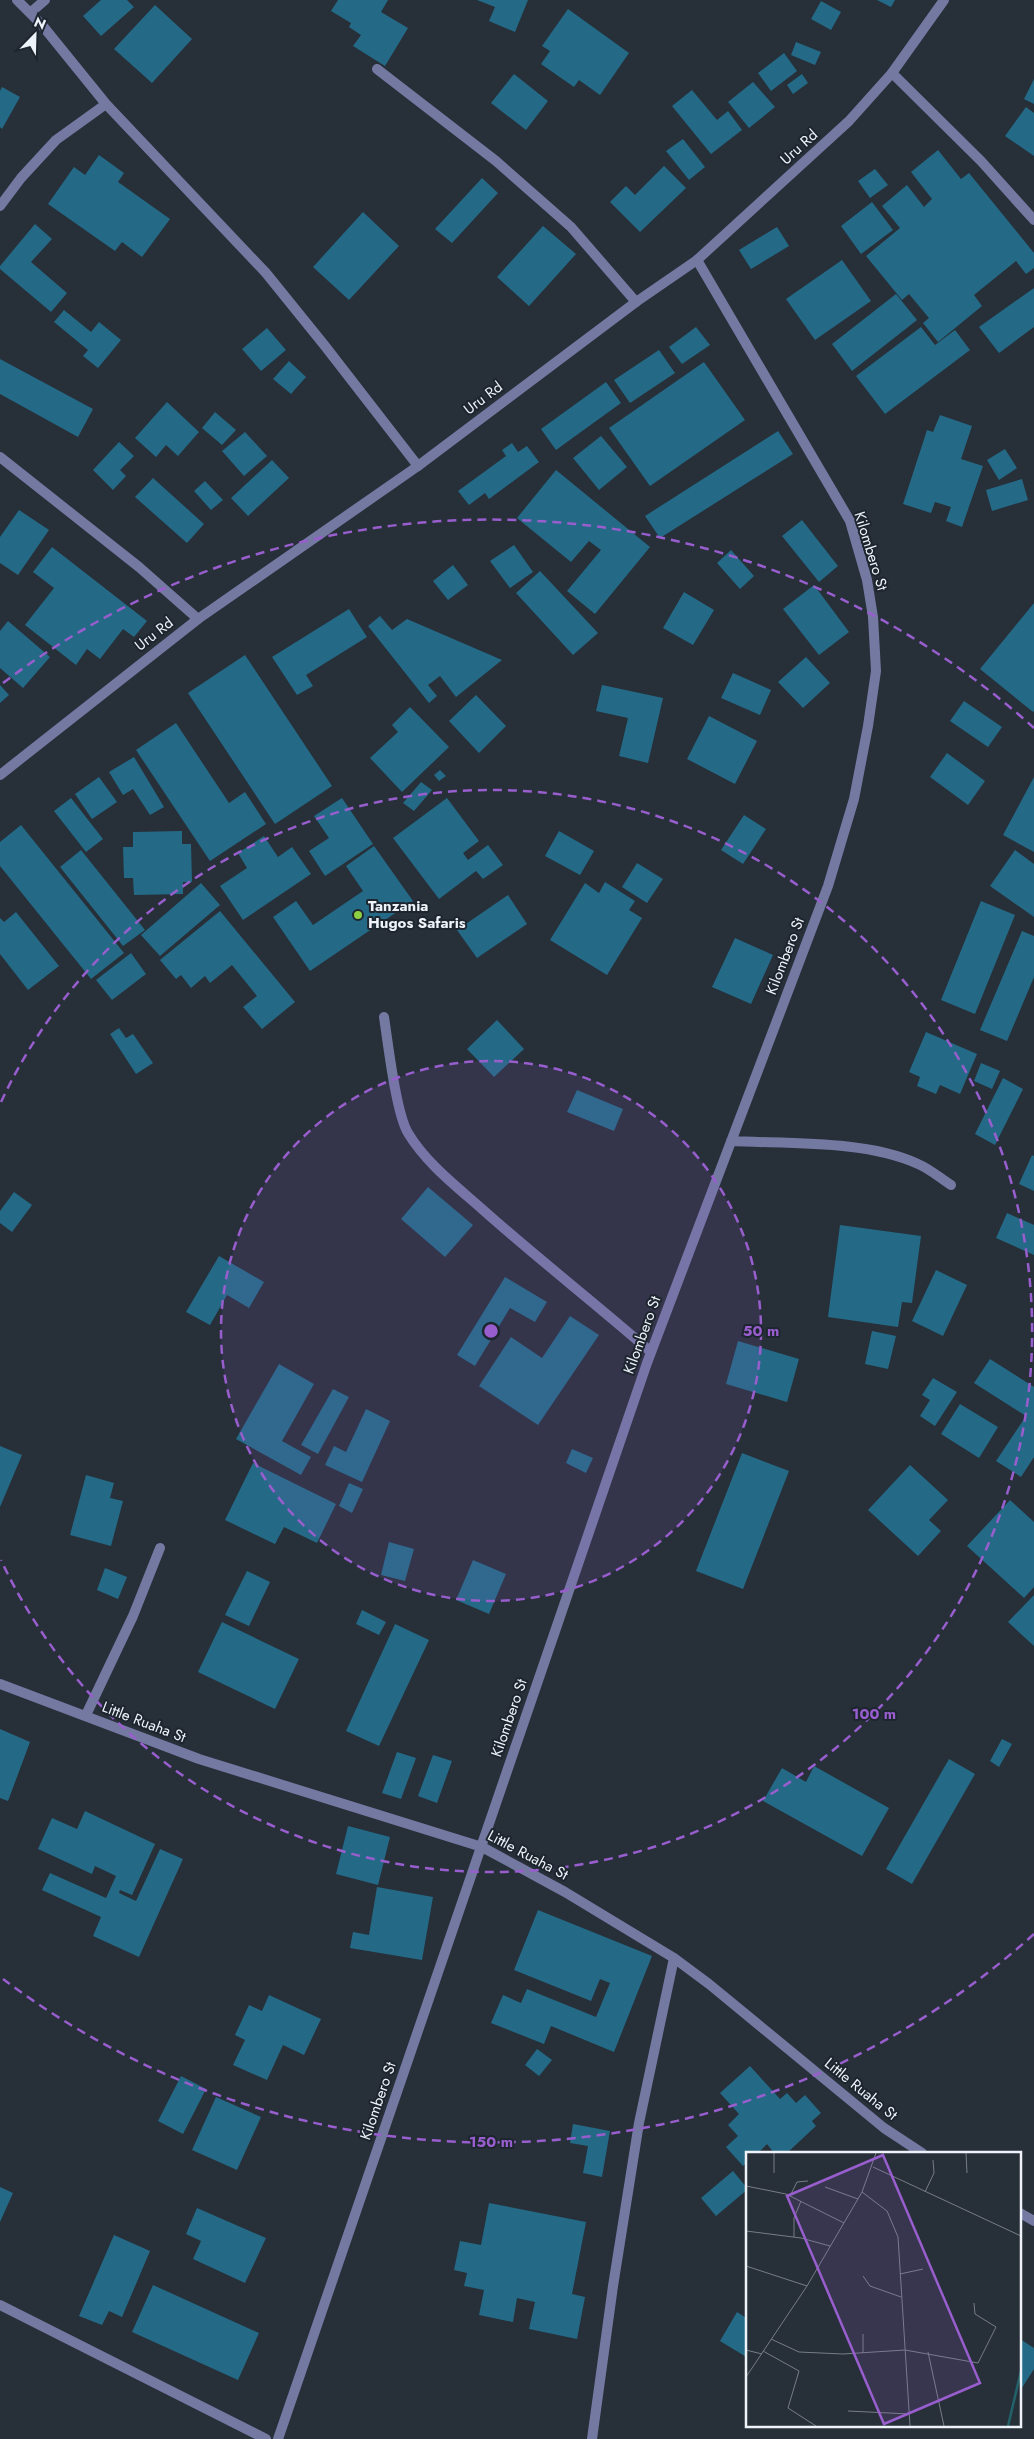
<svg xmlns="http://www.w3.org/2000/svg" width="1034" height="2439" viewBox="0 0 1034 2439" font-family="Jost,sans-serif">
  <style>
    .building { fill: #246a86 }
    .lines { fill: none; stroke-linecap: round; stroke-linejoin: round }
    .minor { stroke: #7479a2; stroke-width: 10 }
    .tertiary { stroke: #7479a2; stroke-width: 10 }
    .ring { fill: none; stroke: #985ece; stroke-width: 2.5; stroke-dasharray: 9 6 }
    .poi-dot { fill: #8ece43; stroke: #1d252f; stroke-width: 2 }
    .labels { text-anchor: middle; stroke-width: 4; stroke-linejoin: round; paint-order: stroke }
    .street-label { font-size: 15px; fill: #eef3fa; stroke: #1d252f }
    .poi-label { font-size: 15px; font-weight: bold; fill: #eef3fa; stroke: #1d252f; text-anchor: start }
    .inset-river { fill: none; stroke: #22636a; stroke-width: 2.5 }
    .inset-road { fill: none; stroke: #777d86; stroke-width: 1 }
    .view { fill: #985ece; fill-opacity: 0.15; stroke: #985ece; stroke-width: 2.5 }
    .inset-edge { fill: none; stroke: #eef3fa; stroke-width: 2.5 }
    .centre { fill: #985ece; stroke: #1d252f; stroke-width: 2.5 }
    .ring-label { font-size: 15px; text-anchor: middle; font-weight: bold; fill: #985ece; stroke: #1d252f; stroke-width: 4; stroke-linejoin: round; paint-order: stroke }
  </style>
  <rect width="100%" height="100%" fill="#272f39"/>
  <path class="building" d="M101,0H127L134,7L101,36L83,16Z
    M338,0H388L381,12L408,28L385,66L353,46L361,35L349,27L351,23L331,11Z
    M477,0H528L515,32L489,21L495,7Z
    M877,0H895L891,7Z
    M821,1L841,12L831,30L811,19Z
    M155,5L192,39L152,83L114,49Z
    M568,9L629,53L600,95L579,80L574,87L541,64L550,51L542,46Z
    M796,42L821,52L815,65L791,55Z
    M784,53L797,71L771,91L758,73Z
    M514,74L548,101L526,130L491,103Z
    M802,74L808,83L793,94L787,85Z
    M1034,79V104L1024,99Z
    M753,82L775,107L749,128L728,102Z
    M2,87L20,97L2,129L0,127V91Z
    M692,90L717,120L728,111L742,130L711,154L672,106Z
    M1026,107L1034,113V156L1005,136Z
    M683,139L705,167L689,180L666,151Z
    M938,150L961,179L969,173L1034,253V268L1026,274L1016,261L974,295L982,306L938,342L923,323L929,318L909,294L902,300L866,256L900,228L882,206L907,185L924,207L932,199L911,172Z
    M99,155L124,173L118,182L170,219L142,257L122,242L115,251L48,204L74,167L85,175Z
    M664,166L686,188L640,232L610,202L626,186L635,195Z
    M875,169L888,185L870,198L858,181Z
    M482,178L498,193L452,243L435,229Z
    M872,202L893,230L861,254L841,226Z
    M363,212L399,246L349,300L313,267Z
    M35,224L52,239L31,262L67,293L51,312L0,269V266Z
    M543,226L576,254L529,306L497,277Z
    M777,227L789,246L751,269L739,250Z
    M842,260L871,301L815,340L786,299Z
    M1034,288V327L999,353L979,327Z
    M896,294L917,320L852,371L832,344Z
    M64,310L91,332L99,322L121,340L98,368L83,356L88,350L54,322Z
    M696,327L710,345L682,364L669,347Z
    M921,327L935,345L955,330L970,350L885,414L856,376Z
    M267,328L286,350L261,371L242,349Z
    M659,350L675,373L630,403L614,380Z
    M0,359L93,409L78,437L0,394Z
    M289,361L306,377L291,394L273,379Z
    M704,362L745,420L650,486L609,428Z
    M606,382L621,403L556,450L541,429Z
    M167,402L199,432L178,456L166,445L156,457L135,438Z
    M215,412L236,430L222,445L202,428Z
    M940,415L972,426L961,459L983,466L962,527L946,521L951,507L935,502L931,513L903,504L927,430L933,432Z
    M778,431L793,454L660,538L645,516Z
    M245,432L267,456L244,476L222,451Z
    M601,436L627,467L599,490L573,458Z
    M119,442L134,456L120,470L126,476L113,490L93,470Z
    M512,443L518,452L527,446L539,462L489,499L485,493L469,505L458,491L506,456L502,450Z
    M1005,449L1017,468L999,480L987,460Z
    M272,460L289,478L248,516L231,498Z
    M556,470L650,547L595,614L567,591L601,550L589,541L571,562L517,518Z
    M153,478L204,524L187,543L135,497Z
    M1022,479L1028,500L992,511L986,490Z
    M205,481L223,500L211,510L194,491Z
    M19,510L49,530L18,575L0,563V537Z
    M802,520L838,566L819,582L782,536Z
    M514,545L533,572L510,588L490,561Z
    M52,547L147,621L134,637L123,629L100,659L87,649L76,665L25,625L54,588L33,572Z
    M731,550L754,576L740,589L717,563Z
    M453,565L468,585L448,600L433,581Z
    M540,571L598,633L573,655L516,593Z
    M814,585L849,632L819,655L783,609Z
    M684,592L714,610L693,645L663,628Z
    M1034,603V711L1033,712L980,669Z
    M349,609L367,637L306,675L313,686L297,695L272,657Z
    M380,616L392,630L407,619L502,660L456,697L440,676L428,685L437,696L429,703L368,626Z
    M8,621L50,657L23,688L0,668V631Z
    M245,655L332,786L275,824L188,693Z
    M806,657L830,683L803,708L778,682Z
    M733,673L771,690L760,715L721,698Z
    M0,685L9,695L0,703Z
    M602,685L663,698L648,763L619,756L628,718L596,711Z
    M476,695L506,726L479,753L449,721Z
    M964,701L1002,727L988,747L950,721Z
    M410,707L449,747L402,792L370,758L398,732L392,725Z
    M709,716L757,741L735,784L687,759Z
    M176,723L229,803L245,792L266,824L210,861L136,750Z
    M947,753L985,781L968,805L930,777Z
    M134,757L164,807L150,815L133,789L123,795L109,772Z
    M440,770L446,776L439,781L434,775Z
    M99,777L117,802L92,819L75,794Z
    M1034,777V852L1003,835Z
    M421,782L432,790L414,811L403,803Z
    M71,798L103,839L86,852L54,811Z
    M342,798L373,844L325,876L309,851L329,838L314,816Z
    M447,798L479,841L463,853L468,860L488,845L503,865L483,879L476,871L439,899L393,838Z
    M744,815L766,829L743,864L721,850Z
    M21,825L124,953L91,979L0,866V842Z
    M182,831V844H191L192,882H183V894L134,895L133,878H124L123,847H133V832Z
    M559,831L594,851L580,875L545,856Z
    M264,836L278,857L292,847L311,874L243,920L220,886L247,868L238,853Z
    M374,846L413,901L310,971L273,917L296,901L313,925L363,891L346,866Z
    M81,850L145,930L123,946L60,867Z
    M1015,850L1034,864V917L990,886Z
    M637,863L663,879L647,903L622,887Z
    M605,882L635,901L629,910L642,918L607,975L550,940L585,883L599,893Z
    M201,883L220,905L160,956L141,935Z
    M508,895L527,924L477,958L457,930Z
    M981,901L1015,915L975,1014L941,1000Z
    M220,911L295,1002L262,1029L243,1007L257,996L232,965L210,983L205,976L191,988L181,975L176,979L160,960Z
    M16,912L59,966L28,990L0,954V918L4,922Z
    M1022,931L1034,936V977L1007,1041L980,1030Z
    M735,938L773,955L751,1004L712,987Z
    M131,953L146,974L112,1000L96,980Z
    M497,1020L524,1049L494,1077L467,1049Z
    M119,1028L126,1038L133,1034L153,1063L136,1074L110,1034Z
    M926,1032L977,1054L960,1094L940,1085L936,1094L917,1086L920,1077L909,1072Z
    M981,1063L1000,1071L992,1089L974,1081Z
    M1003,1078L1023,1089L995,1145L975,1134Z
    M577,1090L623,1109L614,1131L567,1112Z
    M1032,1155L1034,1156V1191L1019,1184Z
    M428,1187L473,1225L445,1257L401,1219Z
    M14,1192L32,1205L12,1232L0,1223V1211Z
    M1007,1213L1034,1225V1255L996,1238Z
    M840,1225L921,1236L912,1303L902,1302L898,1327L828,1317Z
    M219,1256L264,1282L249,1308L227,1295L210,1325L186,1312Z
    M936,1270L967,1285L943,1336L912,1321Z
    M505,1277L547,1302L535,1322L510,1308L475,1366L457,1355Z
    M570,1316L599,1335L538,1425L479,1386L511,1337L542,1358Z
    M872,1331L896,1336L888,1369L865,1364Z
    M738,1341L799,1359L787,1402L726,1384Z
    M990,1359L1034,1387V1457L1021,1477L996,1461L1026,1416L974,1383Z
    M279,1364L314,1384L282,1441L311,1457L301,1475L236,1439Z
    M933,1378L957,1392L935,1426L920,1416L930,1400L922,1395Z
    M333,1389L349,1397L318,1454L301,1445Z
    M960,1404L998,1427L979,1458L941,1434Z
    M366,1409L390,1421L362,1482L325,1465L334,1446L346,1452Z
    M0,1446L22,1455L0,1507Z
    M572,1449L593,1458L586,1473L566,1463Z
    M742,1453L789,1471L743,1589L696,1571Z
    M253,1463L336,1504L317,1543L284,1527L275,1544L225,1520Z
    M910,1465L948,1500L929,1520L941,1531L918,1556L868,1510Z
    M86,1475L114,1483L110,1498L123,1501L111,1546L70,1535Z
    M349,1483L363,1489L352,1513L339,1506Z
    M1010,1500L1034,1522V1587L1024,1598L967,1546Z
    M389,1542L414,1549L405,1581L381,1575Z
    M473,1560L506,1574L489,1614L456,1600Z
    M105,1568L127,1577L118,1599L97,1590Z
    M247,1571L270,1582L249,1626L225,1615Z
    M1034,1595V1646L1008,1622Z
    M362,1610L386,1622L379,1635L356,1624Z
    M222,1622L299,1659L275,1709L198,1672Z
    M395,1624L429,1640L379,1746L346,1731Z
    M0,1729L30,1742L8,1801L0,1798Z
    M1002,1739L1012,1744L999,1767L990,1761Z
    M397,1752L416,1758L401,1799L382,1793Z
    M433,1755L452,1761L437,1803L418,1796Z
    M949,1759L975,1774L912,1884L886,1869Z
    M814,1766L889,1808L862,1856L763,1801L782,1768L806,1782Z
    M85,1811L155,1844L132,1895L120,1890L119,1893L136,1901L160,1849L183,1859L139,1957L93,1936L101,1917L42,1890L50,1873L106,1898L116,1876L95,1866L92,1874L38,1849L52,1818L77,1829Z
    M348,1826L390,1837L378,1885L336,1874Z
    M377,1887L433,1897L422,1960L350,1948L353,1932L369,1935Z
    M538,1910L652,1956L614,2052L551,2026L544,2044L491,2023L503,1995L521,2003L527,1989L596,2017L610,1983L600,1979L591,2001L514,1970Z
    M269,1995L321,2019L304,2055L283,2045L267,2080L233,2065L245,2040L235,2035L249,2005L262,2011Z
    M537,2049L552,2060L539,2076L525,2065Z
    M750,2066L780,2099L787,2093L796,2103L805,2095L821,2113L812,2121L816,2126L787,2153H774L767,2144L758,2153H748V2162L743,2166L726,2147L738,2136L728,2125L739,2114L720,2093Z
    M181,2076L206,2089L183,2134L158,2121Z
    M216,2097L261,2117L237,2170L192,2150Z
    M573,2124L610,2131L602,2177L583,2173L588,2146L570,2143Z
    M733,2171L748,2189L716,2216L701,2198Z
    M0,2187L13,2193L0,2222Z
    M489,2203L586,2222L572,2294L585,2297L577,2339L529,2329L535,2302L517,2298L513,2322L479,2315L484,2290L464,2286L467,2273L454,2270L460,2241L481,2245Z
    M197,2208L266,2238L245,2283L193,2259L201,2241L186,2234Z
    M114,2235L150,2251L122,2317L109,2311L102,2325L79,2316Z
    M153,2285L259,2333L238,2380L132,2332Z
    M737,2312L748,2319V2358L720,2341Z
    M1020,2339L1034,2348V2369L1020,2391Z"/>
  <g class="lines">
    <path class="minor" d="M17,0L42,25L106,104L266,273L325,346L418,466
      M30,13L45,0
      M377,69L496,161L571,227L636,302
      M892,73L981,161L1034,220
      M0,206L21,178L56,140L106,104
      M0,457L139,567L198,619
      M384,1017C388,1043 396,1113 408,1133C426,1163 456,1186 482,1209C537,1258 595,1303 651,1352
      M731,1141C788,1144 867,1140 918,1164C930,1169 940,1178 951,1185
      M0,1684L199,1759L482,1847L565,1892L674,1958L709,1984L884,2128L922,2153
      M86,1715L133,1616L160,1548
      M1020,2213L1034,2221
      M0,2305L266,2439
      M278,2439L647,1363L828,886L854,799L868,726L876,671L873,617L867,580L850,521L697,260
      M592,2439L613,2286L639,2123L674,1958"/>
    <path class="tertiary" d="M0,775L198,619L418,466L636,302L697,260L849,121L892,73L944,0"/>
  </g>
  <circle cx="491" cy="1331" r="270" fill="#985ece" fill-opacity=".12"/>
  <g class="ring">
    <circle cx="491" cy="1331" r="270"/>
    <path d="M1 1102A541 541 0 1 1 1 1560"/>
    <path d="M1034 1934A811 811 0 0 1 3 1979M3 683A811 811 0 0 1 1034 728"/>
  </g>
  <circle class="poi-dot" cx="358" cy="915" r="5"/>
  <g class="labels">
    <g class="street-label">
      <text transform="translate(799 147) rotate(-42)" y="5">Uru Rd</text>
      <text transform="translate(483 398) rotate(-37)" y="5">Uru Rd</text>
      <text transform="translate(871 551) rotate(73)" y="5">Kilombero St</text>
      <text transform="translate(154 634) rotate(-38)" y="5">Uru Rd</text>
      <text transform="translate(785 956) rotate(-69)" y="5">Kilombero St</text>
      <text transform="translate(642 1335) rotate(-70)" y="5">Kilombero St</text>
      <text transform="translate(509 1718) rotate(-71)" y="5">Kilombero St</text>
      <text transform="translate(144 1722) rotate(21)" y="5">Little Ruaha St</text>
      <text transform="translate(528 1855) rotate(28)" y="5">Little Ruaha St</text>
      <text transform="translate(861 2089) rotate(39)" y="5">Little Ruaha St</text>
      <text transform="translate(378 2101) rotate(-71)" y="5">Kilombero St</text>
    </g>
    <g class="poi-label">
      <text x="368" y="911">Tanzania<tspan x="368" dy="17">Hugos Safaris</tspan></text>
    </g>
  </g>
  <g transform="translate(746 2152)">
    <rect width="275" height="275" fill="#272f39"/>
    <path class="inset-river" d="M262,274L275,219"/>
    <path class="inset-road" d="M28,1V21M220,1L221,21M127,15L275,84M0,34L40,42L98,71M79,35L112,47M116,40L141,59L152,85L164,274M179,40L188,21L187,8M44,44L51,30L62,29M0,79L55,86L84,94M48,85V66L55,49M0,114L61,134M154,122L177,117M117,124L124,134L155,145M25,187L53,200L97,202L159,198L232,211L250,175L229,162L228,151M0,198L16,202M17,199L53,219L42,256L70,274M182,200L198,274M117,201V182M0,225L61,134L116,40L130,1M102,259L164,262"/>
    <path class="view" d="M137,3L234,231L138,272L41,44Z"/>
    <rect width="275" height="275" class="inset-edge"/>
  </g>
  <circle cx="491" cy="1331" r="8" class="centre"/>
  <g class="ring-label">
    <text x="761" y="1336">50 m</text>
    <text x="874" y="1719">100 m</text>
    <text x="491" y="2147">150 m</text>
  </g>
  <g transform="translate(35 35) rotate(23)" stroke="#1d252f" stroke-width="4" paint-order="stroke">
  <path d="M0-4L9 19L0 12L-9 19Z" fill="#eef3fa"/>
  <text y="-8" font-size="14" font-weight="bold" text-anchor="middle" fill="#eef3fa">N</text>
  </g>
</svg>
